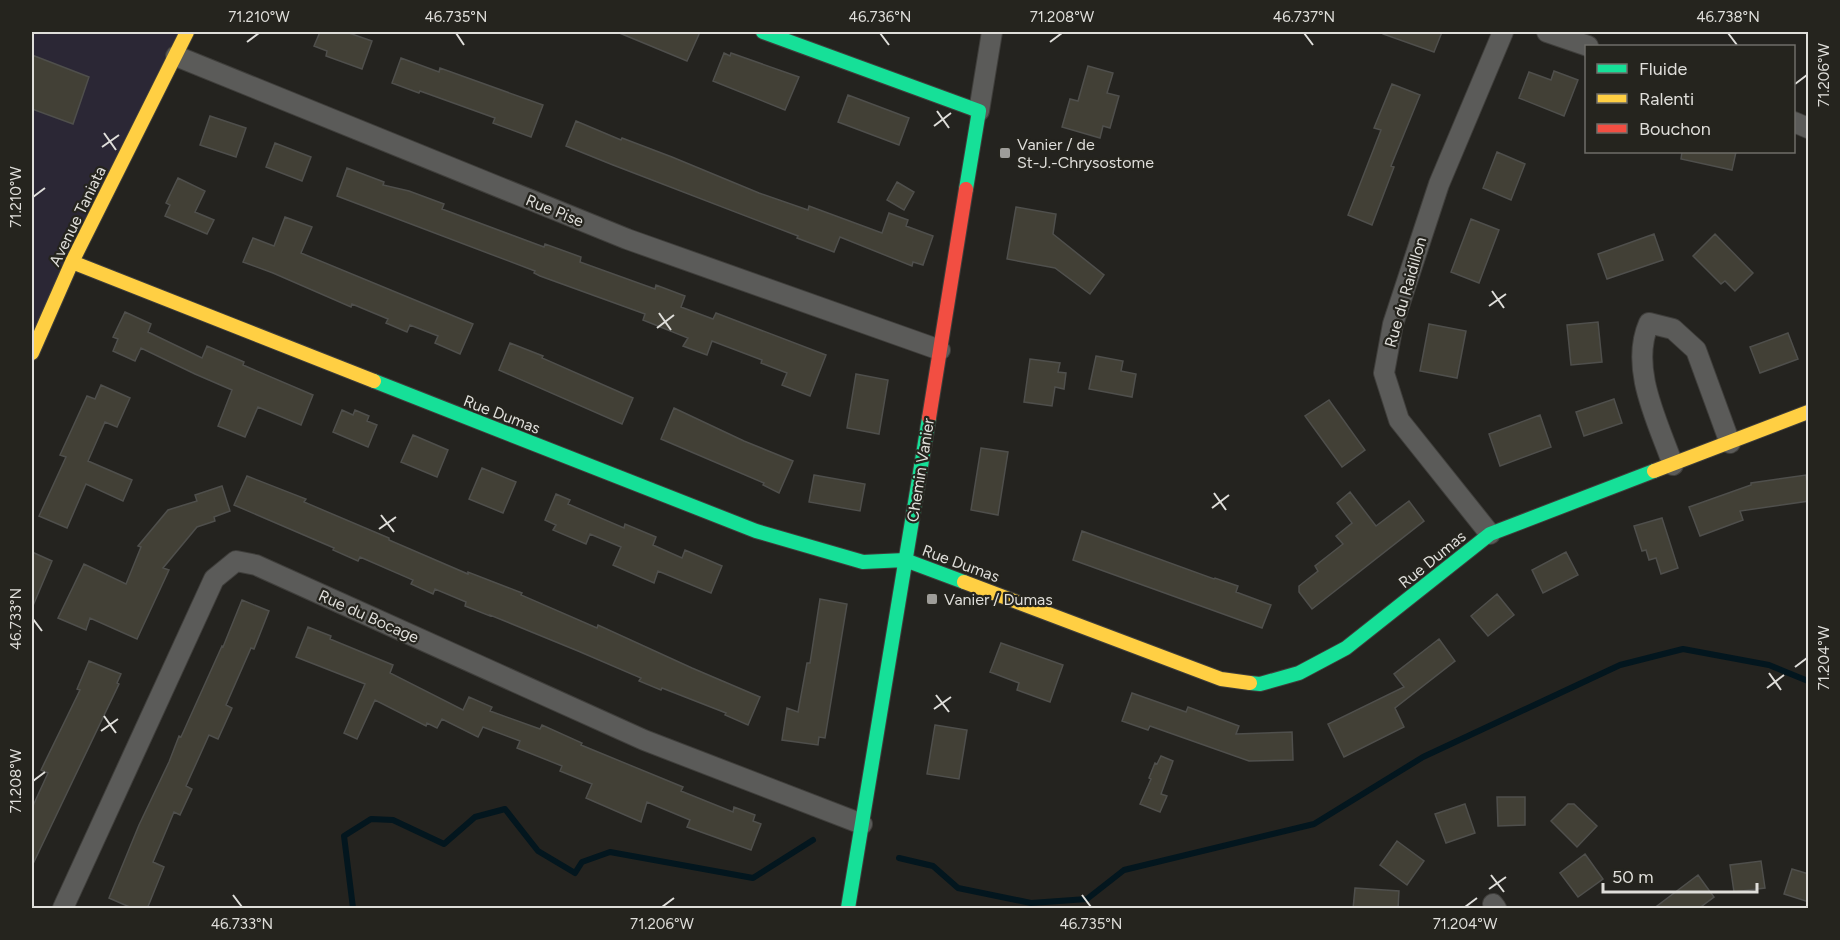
<svg xmlns="http://www.w3.org/2000/svg" width="1840" height="940" viewBox="0 0 1840 940" font-family="Figtree,sans-serif">
  <style>
    .commercial { fill: #2b2735 }
    .lines { fill: none; stroke-linecap: round; stroke-linejoin: round }
    .stream { stroke: #03161e; stroke-width: 6 }
    .building { fill: #424036; stroke: #4f4f4c; stroke-width: 1.5 }
    .street-casing { stroke: #3f3e3b; stroke-width: 22 }
    .fast-casing { stroke: #3f3e3b; stroke-width: 16 }
    .slow-casing { stroke: #3f3e3b; stroke-width: 16 }
    .jam-casing { stroke: #3f3e3b; stroke-width: 16 }
    .street { stroke: #5b5b59; stroke-width: 20 }
    .fast { stroke: #16e098; stroke-width: 14 }
    .slow { stroke: #ffcf43; stroke-width: 14 }
    .jam { stroke: #f24e42; stroke-width: 14 }
    .ticks { fill: none; stroke: #dfdeda; stroke-width: 2 }
    .poi-dot { fill: #9e9d99; stroke: #25241e; stroke-width: 2 }
    .labels { text-anchor: middle; stroke-width: 4.5; stroke-linejoin: round; paint-order: stroke }
    .poi-label { font-size: 16px; fill: #dfdeda; stroke: #25241e; text-anchor: start }
    .street-label { font-size: 16px; fill: #dfdeda; stroke: #25241e }
    .neatline { fill: none; stroke: #dfdeda; stroke-width: 2 }
    .ticks-label { font-size: 15px; text-anchor: middle; fill: #dfdeda }
  </style>
  <rect width="100%" height="100%" fill="#24231f"/>
  <path class="commercial" d="M32,32H184L32,352Z"/>
  <g class="lines">
    <path class="stream" d="M899,858L933,866L958,888L1031,903L1087,899L1124,870L1314,824L1423,757L1620,665L1683,649L1769,665L1808,681
      M353,908L344,836L371,819L393,820L444,844L475,817L505,809L538,851L575,873L582,862L610,852L753,878L813,840"/>
  </g>
  <path class="building" d="M320,32H346L372,41L362,69L326,56L327,51L314,46Z
    M617,32H700L687,61Z
    M1383,32H1442L1434,52L1383,34Z
    M724,53L730,56L731,53L799,77L785,110L713,81Z
    M32,55L89,77L73,124L32,109Z
    M401,58L439,72L440,68L543,105L531,137L493,123L495,118L420,91L419,93L392,83Z
    M1088,66L1113,73L1107,93L1119,96L1110,128L1103,126L1100,138L1062,127L1070,99L1078,101Z
    M1554,71L1578,80L1564,116L1519,98L1529,72L1551,80Z
    M1392,84L1420,95L1391,166L1394,167L1372,225L1348,215L1381,130L1374,128Z
    M848,95L909,118L899,145L838,122Z
    M210,116L246,128L236,157L200,145Z
    M576,121L621,140L622,138L672,157L759,193L808,210L809,206L882,233L889,213L908,220L906,226L933,236L923,265L913,262L912,266L840,237L834,252L797,238L798,236L613,165L566,146Z
    M275,143L311,157L302,181L266,167Z
    M1497,152L1525,164L1511,200L1483,188Z
    M1682,152H1736L1732,170L1681,159Z
    M347,168L384,182L383,185L409,191L444,204L442,209L544,247L545,244L581,257L580,262L655,289L656,285L685,296L681,307L713,319L716,313L826,355L810,396L782,385L787,373L761,363L762,360L712,341L707,355L683,346L688,338L643,320L645,314L540,276L534,273L535,271L337,196Z
    M178,178L205,191L195,212L214,220L207,234L165,216L170,205L166,203Z
    M897,182L914,192L904,210L887,200Z
    M1016,207L1056,214L1053,234L1104,275L1090,294L1055,268L1007,259Z
    M285,217L312,227L301,253L473,324L460,354L435,343L438,336L410,325L407,332L386,323L388,319L352,304L351,307L273,273L243,262L253,238L274,246Z
    M1471,219L1499,230L1479,283L1451,272Z
    M1654,234L1663,260L1607,279L1598,254Z
    M1715,234L1753,273L1735,291L1725,281L1721,284L1693,256Z
    M125,312L151,324L148,332L202,358L207,346L244,362L243,365L313,395L301,425L258,407L245,437L218,426L232,390L195,374L141,348L135,361L113,351L118,339L113,337Z
    M1598,322L1602,362L1571,365L1567,325Z
    M1429,324L1466,331L1457,378L1420,371Z
    M1788,333L1798,359L1760,373L1750,347Z
    M510,343L543,356L542,358L633,398L622,424L499,370Z
    M1096,356L1123,361L1121,371L1136,374L1132,397L1089,389Z
    M1030,359L1060,363L1058,372L1066,373L1064,389L1055,387L1052,406L1024,402Z
    M856,374L888,380L879,434L847,428Z
    M101,385L130,398L117,427L105,422L88,461L132,480L123,501L86,484L67,528L39,516L66,457L60,455L87,396L95,399Z
    M1614,399L1622,423L1584,436L1576,412Z
    M1329,400L1365,450L1342,467L1305,416Z
    M674,408L744,441L793,461L779,493L763,485L764,483L661,439Z
    M342,410L353,415L355,410L369,416L367,421L377,425L368,447L333,432Z
    M1540,415L1551,447L1500,466L1489,434Z
    M413,435L448,450L437,477L401,462Z
    M981,448L1008,452L998,515L971,510Z
    M482,468L516,482L503,513L469,499Z
    M814,475L865,484L860,511L809,502Z
    M1806,475L1809,501L1740,511L1743,520L1700,536L1689,507L1751,485V483Z
    M247,476L306,499L304,502L389,538V540L468,574V572L522,593L521,595L597,628L598,625L692,668L760,697L748,725L725,715L726,713L662,688L661,690L639,681L641,678L578,651L490,615V616L465,606L466,602L435,589L433,594L411,584L413,580L360,557L358,561L333,550L334,548L234,505Z
    M222,486L230,511L214,517L215,521L197,527L163,568L169,570L137,639L90,618L86,630L58,618L84,564L126,584L141,547L138,546L168,510L197,501L195,495Z
    M1350,492L1376,526L1409,501L1424,521L1312,609L1299,592V586L1318,571L1315,566L1343,544L1336,536L1352,523L1337,503Z
    M556,494L570,500L568,504L624,528L625,524L656,537L653,545L682,558L685,550L722,566L711,593L658,571L654,583L613,565L621,547L590,534L586,544L553,530L556,525L545,520Z
    M1662,518L1678,568L1661,574L1656,558L1649,560L1646,550L1642,551L1634,526Z
    M1082,531L1214,579L1215,578L1238,586L1236,592L1271,605L1262,628L1073,560Z
    M32,552L52,561L32,608Z
    M1566,552L1578,575L1543,593L1532,570Z
    M1497,594L1514,615L1488,636L1471,616Z
    M820,599L847,604L825,738L819,737L818,745L782,740L787,708L798,712L807,663H810Z
    M242,600L269,611L254,649L251,648L226,705L232,708L218,739L209,735L186,786L192,789L180,815L174,812L153,862L164,867L147,909H134L109,898L139,825L169,762L179,736L181,737L222,646L223,647Z
    M308,627L331,636L330,639L393,665L390,673L463,710L469,697L492,707L490,711L540,729L542,725L582,743L581,745L683,787L681,791L733,812L734,807L755,815L753,821L761,824L751,850L687,827L690,820L647,802L641,822L586,798L592,784L560,771L562,766L517,748L520,741L483,727L478,737L442,719L437,728L427,723L426,726L375,700L357,739L344,733L365,684L296,657Z
    M1439,639L1455,661L1395,708L1404,727L1344,757L1328,724L1404,687L1394,674Z
    M1001,643L1063,665L1050,702L1017,690L1019,683L990,672Z
    M89,661L121,674L117,683L119,684L32,866V808L48,773L41,770L80,690L77,689Z
    M1132,693L1186,712L1188,707L1239,726L1236,734L1292,732L1293,760L1249,761L1150,726L1148,730L1122,721Z
    M935,725L967,730L959,779L927,774Z
    M1161,756L1173,761L1161,794L1167,796L1160,812L1140,804L1151,779L1149,778L1155,763L1157,764Z
    M1497,797H1525V825L1498,826Z
    M1465,804L1475,833L1446,843L1435,814Z
    M1568,804H1574L1597,826L1577,847L1551,821Z
    M1397,841L1424,861L1407,885L1380,865Z
    M1585,854L1603,879L1578,897L1560,873Z
    M1761,861L1765,888L1734,892L1730,865Z
    M1792,869L1809,874V902L1784,894Z
    M1698,875L1714,897L1698,909H1653Z
    M1355,888L1399,891L1398,909H1353Z"/>
  <g class="lines">
    <defs>
      <path id="street" d="M1547,32L1588,46
        M176,56L627,239L940,350
        M979,111L992,32
        M1794,122L1808,128
        M1673,465C1658,422 1629,368 1649,323L1673,329L1696,350L1730,443
        M1490,534L1399,420L1384,373L1393,324L1439,184L1503,32
        M1493,904L1496,908
        M63,908L214,579L236,561L256,565L644,740L862,824"/>
      <path id="fast" d="M763,32L979,111L966,189
        M374,381L756,531L863,562L905,560L964,582
        M1250,683L1260,684L1299,673L1346,648L1490,534L1654,471
        M848,908L929,418"/>
      <path id="slow" d="M72,262L374,381
        M32,353L72,262L187,32
        M1654,471L1808,412
        M964,582L1221,679L1250,683"/>
      <path id="jam" d="M929,418L966,189"/>
    </defs>
    <use href="#street" class="street-casing"/>
    <use href="#fast" class="fast-casing"/>
    <use href="#slow" class="slow-casing"/>
    <use href="#jam" class="jam-casing"/>
    <use href="#street" class="street"/>
    <use href="#fast" class="fast"/>
    <use href="#slow" class="slow"/>
    <use href="#jam" class="jam"/>
  </g>
  <path class="ticks" d="M456,33L464,45M880,33L889,45M1304,33L1313,45M1728,33L1737,45M247,42L259,33M1050,42L1062,33M1795,84L1807,75M937,111L949,128M934,126L951,113M104,133L116,150M102,147L119,135M33,197L45,188M1492,291L1504,308M1489,306L1506,294M659,313L671,330M657,328L674,315M1214,493L1226,510M1212,508L1229,495M381,515L394,532M379,529L396,517M33,619L42,631M1795,667L1807,658M1769,673L1781,690M1767,688L1784,675M936,695L949,712M934,709L951,697M104,716L116,733M101,731L118,719M33,781L45,772M1491,875L1504,892M1489,889L1506,877M233,895L242,907M1082,895L1091,907M662,907L674,898M1465,907L1477,898"/>
  <g class="poi-dot">
    <rect x="999" y="147" width="12" height="12" rx="3"/>
    <rect x="926" y="593" width="12" height="12" rx="3"/>
  </g>
  <g class="labels">
    <g class="poi-label">
      <text x="1017" y="150">Vanier / de<tspan x="1017" dy="18">St-J.-Chrysostome</tspan></text>
      <text x="944" y="605">Vanier / Dumas</text>
    </g>
    <g class="street-label">
      <text transform="translate(555 210) rotate(22)" y="6">Rue Pise</text>
      <text transform="translate(77 216) rotate(-64)" y="6">Avenue Taniata</text>
      <text transform="translate(1405 292) rotate(-74)" y="6">Rue du Raidillon</text>
      <text transform="translate(502 414) rotate(21)" y="6">Rue Dumas</text>
      <text transform="translate(920 470) rotate(-81)" y="6">Chemin Vanier</text>
      <text transform="translate(1432 559) rotate(-39)" y="6">Rue Dumas</text>
      <text transform="translate(961 563) rotate(20)" y="6">Rue Dumas</text>
      <text transform="translate(369 616) rotate(24)" y="6">Rue du Bocage</text>
    </g>
  </g>
  <rect width="1840" height="940" fill="none" stroke="#25241e" stroke-width="66"/>
  <rect x="1585" y="45" width="210" height="108" fill="#25241e" stroke="#6f6e69" stroke-width="1.5"/>
  <rect x="1597" y="64" width="30" height="9" fill="#16e098" stroke="#6f6e69" stroke-width="1.5"/>
  <text x="1639" y="75" font-size="18" fill="#dfdeda">Fluide</text>
  <rect x="1597" y="94" width="30" height="9" fill="#ffcf43" stroke="#6f6e69" stroke-width="1.5"/>
  <text x="1639" y="105" font-size="18" fill="#dfdeda">Ralenti</text>
  <rect x="1597" y="124" width="30" height="9" fill="#f24e42" stroke="#6f6e69" stroke-width="1.5"/>
  <text x="1639" y="135" font-size="18" fill="#dfdeda">Bouchon</text>
  <path d="M1603 883v9h154v-9" fill="none" stroke="#dfdeda" stroke-width="3"/>
  <text x="1612" y="883" font-size="18" fill="#dfdeda" stroke="#25241e" stroke-width="4.5" paint-order="stroke">50 m</text>
  <rect x="33" y="33" width="1774" height="874" class="neatline"/>
  <g class="ticks-label">
    <text x="259" y="22">71.210°W</text>
    <text x="456" y="22">46.735°N</text>
    <text x="880" y="22">46.736°N</text>
    <text x="1062" y="22">71.208°W</text>
    <text x="1304" y="22">46.737°N</text>
    <text x="1728" y="22">46.738°N</text>
    <text transform="translate(1824 75) rotate(-90)" y="5">71.206°W</text>
    <text transform="translate(16 197) rotate(-90)" y="5">71.210°W</text>
    <text transform="translate(16 619) rotate(-90)" y="5">46.733°N</text>
    <text transform="translate(1824 658) rotate(-90)" y="5">71.204°W</text>
    <text transform="translate(16 781) rotate(-90)" y="5">71.208°W</text>
    <text x="242" y="929">46.733°N</text>
    <text x="662" y="929">71.206°W</text>
    <text x="1091" y="929">46.735°N</text>
    <text x="1465" y="929">71.204°W</text>
  </g>
</svg>
